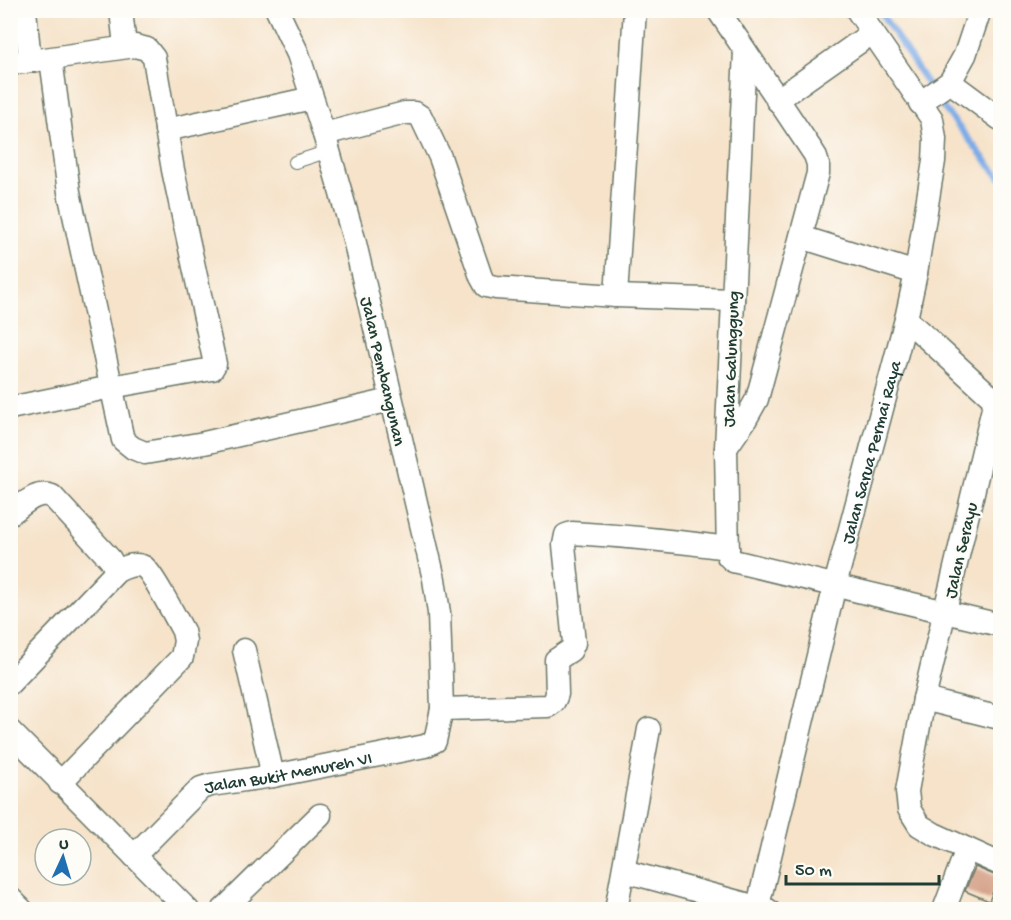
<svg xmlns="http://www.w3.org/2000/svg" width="1011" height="920" viewBox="0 0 1011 920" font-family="'Gochi Hand',sans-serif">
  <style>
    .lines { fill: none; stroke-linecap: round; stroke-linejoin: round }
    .stream { stroke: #7dace7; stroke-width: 6 }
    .building { fill: #d7a58e }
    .service-casing { stroke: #6a7768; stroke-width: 14 }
    .minor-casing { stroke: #6a7768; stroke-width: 25 }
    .service { stroke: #fff; stroke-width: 12 }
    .minor { stroke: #fff; stroke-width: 22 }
    .labels { text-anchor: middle; stroke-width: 5; stroke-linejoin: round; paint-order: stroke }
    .street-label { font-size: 18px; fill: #1f3d34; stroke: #fdfcf7 }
  </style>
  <rect width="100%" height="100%" fill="#fdfcf7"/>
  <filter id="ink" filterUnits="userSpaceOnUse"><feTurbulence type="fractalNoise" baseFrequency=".0167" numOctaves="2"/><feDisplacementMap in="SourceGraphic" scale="12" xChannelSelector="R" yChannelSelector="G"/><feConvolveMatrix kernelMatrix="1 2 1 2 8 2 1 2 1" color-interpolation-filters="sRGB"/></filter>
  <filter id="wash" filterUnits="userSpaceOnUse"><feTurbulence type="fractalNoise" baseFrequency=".008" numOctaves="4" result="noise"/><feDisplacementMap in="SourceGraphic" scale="24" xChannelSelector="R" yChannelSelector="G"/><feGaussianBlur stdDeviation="1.35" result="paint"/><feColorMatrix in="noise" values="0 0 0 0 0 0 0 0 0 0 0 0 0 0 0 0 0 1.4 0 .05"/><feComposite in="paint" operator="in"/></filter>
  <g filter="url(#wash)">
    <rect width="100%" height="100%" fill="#f6e3ca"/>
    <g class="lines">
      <path class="stream" d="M879,10L942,106L1000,178"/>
    </g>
    <g id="blocks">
      <path class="building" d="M975,867L999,877L989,901L965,891Z"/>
    </g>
  </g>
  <g filter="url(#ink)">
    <use href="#blocks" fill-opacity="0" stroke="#6a7768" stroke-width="1.5"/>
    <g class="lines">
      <defs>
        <path id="service" d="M295,162L329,151"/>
        <g id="minor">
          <path d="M25,10L30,61"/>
          <path d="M121,10L125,46"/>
          <path d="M718,10L815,155L818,164V173L757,399L744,422L726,448"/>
          <path d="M745,51L726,448L728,556L733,561L1000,625"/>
          <path d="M51,59L69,192L123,440L133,448L145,453L204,443L391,400"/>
          <path d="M10,64L135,46L147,49L154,58L173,170L215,364L212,369L111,387L10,408"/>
          <path d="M950,82L1000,119"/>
          <path d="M777,100L872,33"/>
          <path d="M920,103L950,82L965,55L980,10"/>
          <path d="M166,130L312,98"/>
          <path d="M324,134L405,113H415L421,117L440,157L481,277L486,286L496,288L616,296L733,300"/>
          <path d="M801,237L916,273"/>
          <path d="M616,296L635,10"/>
          <path d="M906,319L1000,405"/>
          <path d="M995,400L924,699L907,791L909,809L919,825L934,834L1000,864"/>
          <path d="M10,514C23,505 36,490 52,496L110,559L117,571"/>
          <path d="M244,650L273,776"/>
          <path d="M10,683L117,571C126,567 135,562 144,567C151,571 177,620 183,631L185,641L182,657L60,783"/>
          <path d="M924,699L1000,718"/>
          <path d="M442,709L548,706C554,703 555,700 557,694L556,660L571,650L574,643L564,545L566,535L572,533C624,536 676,541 728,548"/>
          <path d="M10,731L188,910"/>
          <path id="s1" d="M134,856L201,788L211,785L273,776L425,746L435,741L442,709L439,613L434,579L354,239L324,134L298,54L277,10"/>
          <path d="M624,871L768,910"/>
          <path d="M10,898L22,910"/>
          <path d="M223,910L320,815"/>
          <path d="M616,910L649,729"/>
          <path id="s2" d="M757,910L835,585L906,319L916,273L934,161L935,139L932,119L857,10"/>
          <path d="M944,910L967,849"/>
        </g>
      </defs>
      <use href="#service" class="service-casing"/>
      <use href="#minor" class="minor-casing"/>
      <use href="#service" class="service"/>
      <use href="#minor" class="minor"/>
    </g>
  </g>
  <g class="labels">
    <g class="street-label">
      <text transform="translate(730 359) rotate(-88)" y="6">Jalan Galunggung</text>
      <text transform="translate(384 371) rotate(77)" y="6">Jalan Pembangunan</text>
      <text dy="6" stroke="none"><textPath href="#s2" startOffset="472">Jalan Sarua Permai Raya</textPath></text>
      <text transform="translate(960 550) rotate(-77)" y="6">Jalan Serayu</text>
      <text dy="6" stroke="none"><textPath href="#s1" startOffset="184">Jalan Bukit Menureh VI</textPath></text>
    </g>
  </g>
  <rect width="1011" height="920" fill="none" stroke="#fdfcf7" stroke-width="36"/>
  <g transform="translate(63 857) rotate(4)"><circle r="28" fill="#fdfcf7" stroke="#a4b0a9" stroke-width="1.5"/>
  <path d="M0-4.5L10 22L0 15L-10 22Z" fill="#1f6fb2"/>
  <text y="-9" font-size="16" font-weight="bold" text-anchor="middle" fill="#1f3d34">U</text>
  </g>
  <path d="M786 875v9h153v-9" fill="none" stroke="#1f3d34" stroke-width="3"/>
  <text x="795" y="875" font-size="18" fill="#1f3d34" stroke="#fdfcf7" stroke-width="4.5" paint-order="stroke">50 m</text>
</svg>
